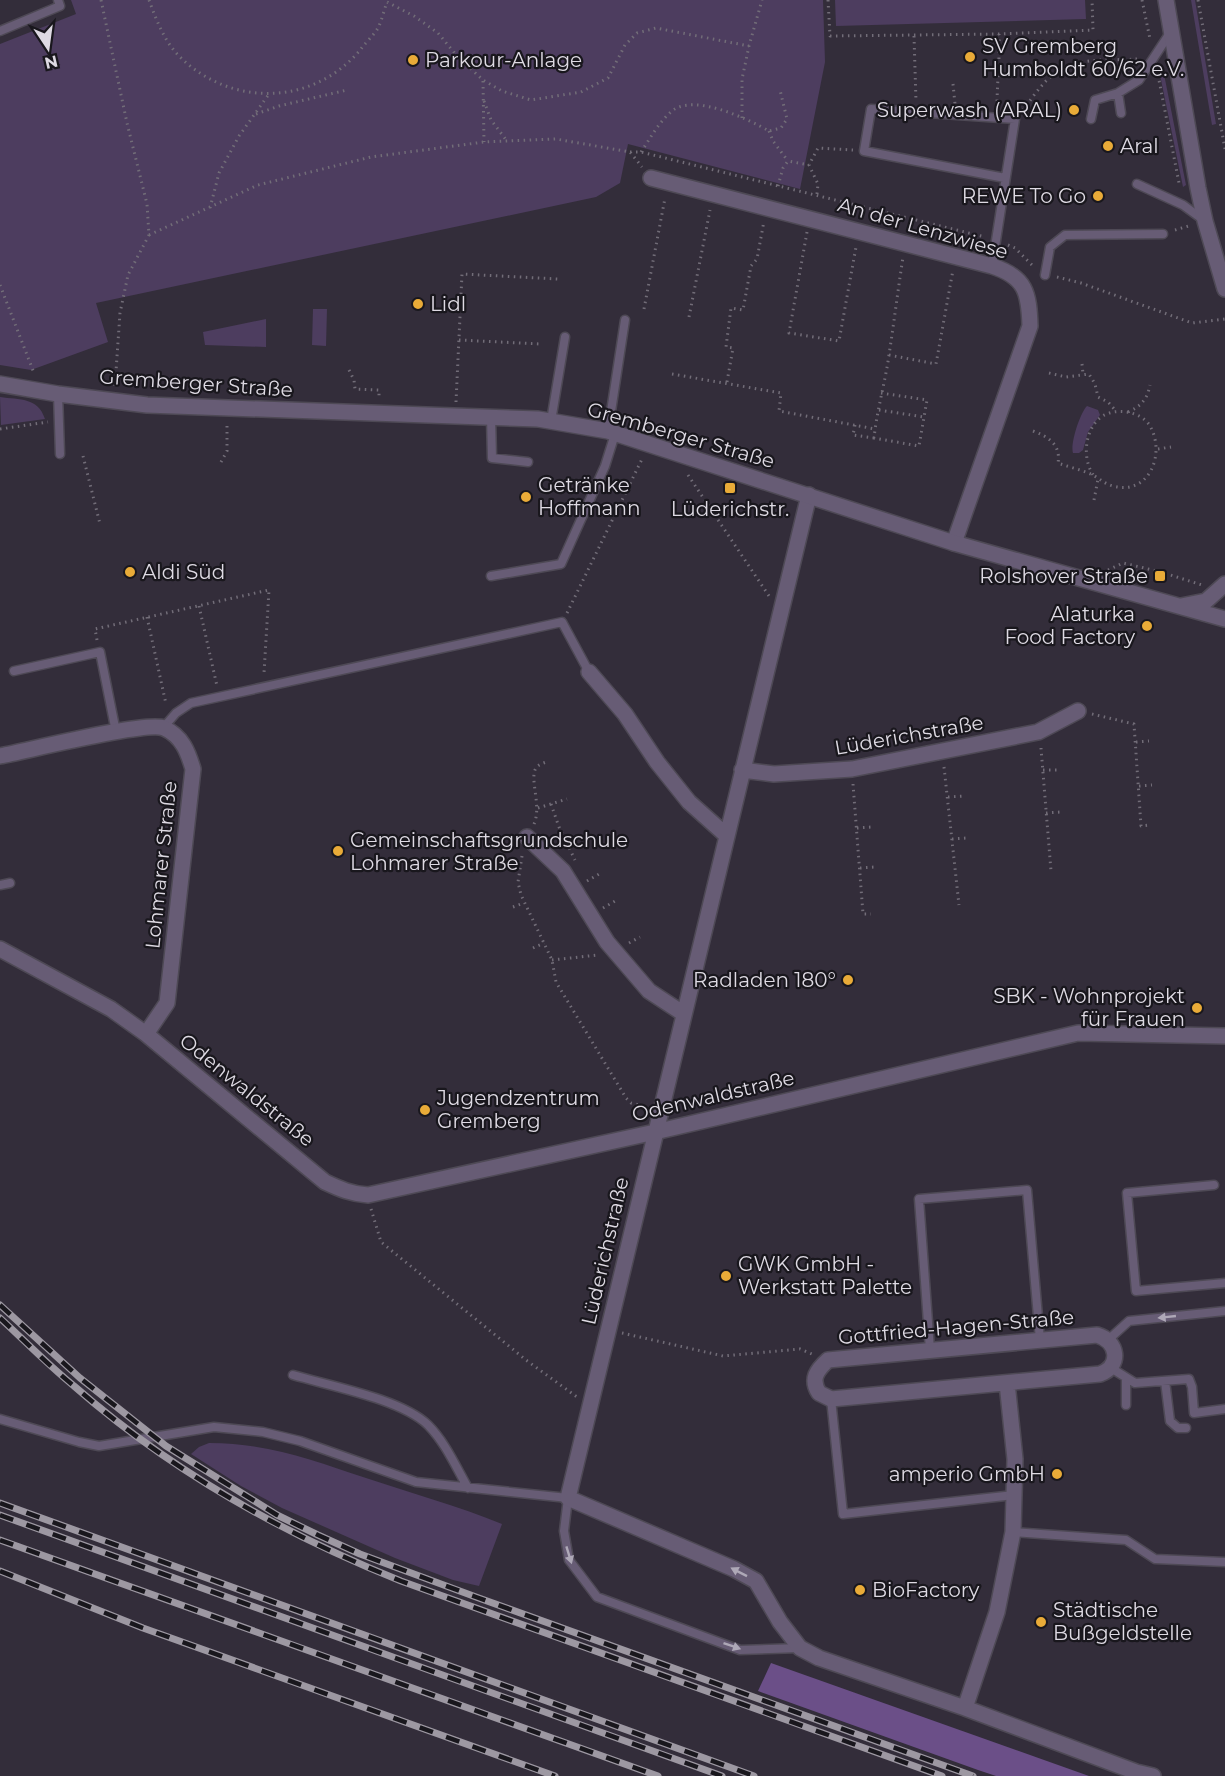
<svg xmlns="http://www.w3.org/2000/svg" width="1225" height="1776" viewBox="0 0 1225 1776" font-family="Montserrat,sans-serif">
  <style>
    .green { fill: #4d3d5f }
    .forest { fill: #6b4f88 }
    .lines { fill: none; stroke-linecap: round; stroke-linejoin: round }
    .service-casing { stroke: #4e4955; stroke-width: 11 }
    .minor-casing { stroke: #4e4955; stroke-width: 18 }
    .tertiary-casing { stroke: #4e4955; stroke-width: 18 }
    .path { stroke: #726d78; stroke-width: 3; stroke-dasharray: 1.5 4.5; stroke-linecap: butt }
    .service { stroke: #675c75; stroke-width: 8 }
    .minor { stroke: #675c75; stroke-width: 15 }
    .tertiary { stroke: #675c75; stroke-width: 15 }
    .rail-casing { stroke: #9d98a2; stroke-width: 7 }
    .rail { stroke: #19171d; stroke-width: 4.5; stroke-dasharray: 14; stroke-linecap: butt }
    .oneway { fill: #aea8b7 }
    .poi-dot { fill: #e9ab38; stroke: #19171d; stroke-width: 2 }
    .labels { text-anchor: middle; stroke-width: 4.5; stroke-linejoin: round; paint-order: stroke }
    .poi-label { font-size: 20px; fill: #dedae3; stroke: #19171d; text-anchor: start }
    .street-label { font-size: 20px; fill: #dedae3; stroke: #19171d }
  </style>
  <rect width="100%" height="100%" fill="#332d3a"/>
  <path class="green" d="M71,0H823L825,62L800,189L628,144L620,183L596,197L96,303L108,342L31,370L0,365V44L76,14Z
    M835,0H1085L1086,19L836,26Z
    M1191,0H1195L1216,124L1212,125Z
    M1163,69L1186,185L1183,187L1159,70Z
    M313,309H327L326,346L312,345Z
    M266,319V347L205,345L203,332Z
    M0,397C20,400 38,397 45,419L1,425Z
    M1087,406L1098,410L1100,415L1088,432L1083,450L1079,453H1073C1070,444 1080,413 1087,406Z
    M209,1443C267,1443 312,1460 366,1478C411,1493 458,1506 502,1524L479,1586L453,1580L395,1558L282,1508L241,1486L191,1454L199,1447Z"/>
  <path class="forest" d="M771,1663L1089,1776H996L978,1770L758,1691Z"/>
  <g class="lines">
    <defs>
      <path id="service" d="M0,31L60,6L58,0
        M1121,113L1118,93L1139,80L1170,33
        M1091,119L1095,100L1118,93
        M1137,184L1183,205L1205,221
        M992,266L1015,119L871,109L864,151L1005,178
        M1045,275L1050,247L1065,235L1163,234
        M58,394L60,454
        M491,417L492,458L528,462
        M551,421L565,337
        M608,431L625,320
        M491,576L561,564L605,466L615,434
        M14,671L100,652L116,732
        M163,728L176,713L191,703L562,622L589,672
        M0,885L10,883
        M1214,1185L1127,1193L1136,1291L1225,1283
        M1108,1340L1129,1321L1225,1311
        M930,1350L919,1199L1027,1190L1040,1340
        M1111,1368L1135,1383L1189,1379L1192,1387L1194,1413L1225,1409
        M293,1375C330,1386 401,1399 428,1425C445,1442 456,1467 468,1488
        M1126,1378V1405
        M1165,1381L1170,1421L1178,1428H1186
        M831,1399L843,1514L1014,1495
        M0,1419L79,1442L99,1446L214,1427L263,1432L300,1441L416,1482L568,1498L564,1531L569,1560L597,1597L740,1650L800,1648
        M1013,1532L1126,1540L1155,1559L1225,1562"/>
      <path id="minor" d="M651,178L992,266C1026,277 1029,293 1030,326L954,543
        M809,495L568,1498L734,1569L756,1581L780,1622L800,1648L819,1658L965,1708L1136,1772L1153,1776
        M589,672L625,714L657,762L689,802L727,836
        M0,756C27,751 145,721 164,728C182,736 188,752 193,769L167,1003L146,1034
        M742,770L774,774L852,769L1038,732L1078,711
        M527,837L563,871L607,942L649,991L684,1014
        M0,949L111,1009L146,1034L325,1182C340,1189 351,1194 368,1195L655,1132L1078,1033L1225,1036
        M1097,1335C1118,1341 1122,1366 1100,1374L831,1399L819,1393C810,1379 817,1370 828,1360Z
        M965,1708L997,1612L1013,1532L1015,1459L1007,1383"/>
      <path id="tertiary" d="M1166,0L1198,188L1205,221L1225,289
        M0,384L58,394L147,405L538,419L608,431L954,543L1225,619
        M1181,606L1206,601L1225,584"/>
    </defs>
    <use href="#service" class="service-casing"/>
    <use href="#minor" class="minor-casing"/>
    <use href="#tertiary" class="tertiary-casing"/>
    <path class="path" d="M101,0L127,123L147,204L149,235L128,275L120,313L115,386
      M149,0C156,19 164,41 179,56C231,108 314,106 361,49C366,42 374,35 378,28C382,20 384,10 387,2
      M828,0L830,36L999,34L1093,30L1092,0
      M1142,0L1150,39
      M1198,0L1225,149
      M387,2L414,16L438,33L457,56L483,80L502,91L531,100L581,92L608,78L625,45L637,33L656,28L749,46
      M914,36L916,102
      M1158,75L1179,183
      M483,81L484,142
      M953,84L955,104
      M484,101L491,120L507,141
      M997,107C997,83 1000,59 999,34
      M1023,110C1032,98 1042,83 1054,74C1077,56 1110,61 1137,59
      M256,114L279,106L347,90
      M742,118V79L749,46L762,0
      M769,131L773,141L788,161
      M630,152H641L985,237
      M641,152C651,137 659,122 672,111C694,93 748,119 769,131L781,128L787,119L780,90
      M778,186L783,168L788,161L809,165
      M817,194L818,184L809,165L818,148L853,150
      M210,208L219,173L239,136L269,94
      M1175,230L1192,225
      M807,232L789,333L839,341L856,247
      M149,235L258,185L371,157L484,142L556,139L630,152L642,167
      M1008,245L1015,248L1034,267
      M1057,277L1081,283L1192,323L1225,319
      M0,285L34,373
      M644,309L665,198
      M689,317L710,210
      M459,340L540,344
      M889,355L936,364L953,270
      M1082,364L1083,374
      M349,370L354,380L355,389L379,390V397
      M1049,373L1066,377L1089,374L1095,384L1098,397L1108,402L1116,411
      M672,374L781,393L779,411L875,429
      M727,382L733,348L726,347L731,308L743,310L751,266L757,259L764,221
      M881,393L927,400L919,446L874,438C877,410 885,383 889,355C894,322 898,290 903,257
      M456,402L462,274L558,279
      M879,410L924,417
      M1128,412C1141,406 1147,400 1150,385
      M855,425L853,435L874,438
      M0,429L48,422
      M1033,431C1049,437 1061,445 1058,463C1069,467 1082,470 1093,475C1100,479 1105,484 1113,486C1149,496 1166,454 1150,426C1141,411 1115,407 1101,417C1084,430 1082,460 1094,476
      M1158,449L1171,447
      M83,456L100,524
      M221,462L227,451V423
      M688,475L769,596
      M1094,500L1098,479
      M1108,570L1123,563L1161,572L1202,585
      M199,606L217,686
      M567,613L643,457
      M147,617L166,704
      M97,640L95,629L269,590L264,673
      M1092,714L1134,724L1141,826L1149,825
      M1136,742L1149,741
      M1041,748L1051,871
      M944,767L959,905
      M1043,770H1058
      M853,784L863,914H871
      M1139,786L1152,785
      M948,797L964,796
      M551,804L559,827L575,860
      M538,808L567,799
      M1046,813L1061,812
      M534,824C542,806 529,778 536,768C539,764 544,763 549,761
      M857,828L872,827
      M952,839L967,838
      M560,848L579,836
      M522,856L518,882L521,895L552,960L556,982L626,1098L631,1103L647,1107
      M860,868L875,867
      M587,881L601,873
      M513,907L524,903
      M603,908L617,900
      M629,943L640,937
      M533,948L544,943
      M552,960L598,955
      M371,1209L381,1242L526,1360L577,1397
      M622,1333L723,1356L800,1349L812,1354"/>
    <use href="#service" class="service"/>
    <use href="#minor" class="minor"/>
    <use href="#tertiary" class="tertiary"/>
    <defs>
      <path id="rail" d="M0,1305L80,1378L166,1446L277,1515L318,1535L360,1554L476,1597L973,1776
        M0,1318C25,1341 48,1365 74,1386C171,1471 281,1533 401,1581L942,1776
        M0,1503L754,1776
        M0,1515L722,1776
        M0,1540L658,1776
        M0,1571L143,1628L555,1776"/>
    </defs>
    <use href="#rail" class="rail-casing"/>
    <use href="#rail" class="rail"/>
  </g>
  <defs><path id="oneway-solid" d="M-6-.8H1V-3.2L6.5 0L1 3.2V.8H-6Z" transform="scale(1.5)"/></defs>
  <g class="oneway">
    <use href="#oneway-solid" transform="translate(1167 1317) rotate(174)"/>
    <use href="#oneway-solid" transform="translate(569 1555) rotate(73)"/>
    <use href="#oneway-solid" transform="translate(739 1572) rotate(-153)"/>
    <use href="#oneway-solid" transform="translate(732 1646) rotate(19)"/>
  </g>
  <g class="poi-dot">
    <circle cx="970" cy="57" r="6"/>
    <circle cx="413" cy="60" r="6"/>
    <circle cx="1074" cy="110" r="6"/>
    <circle cx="1108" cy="146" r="6"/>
    <circle cx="1098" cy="196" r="6"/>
    <circle cx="418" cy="304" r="6"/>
    <rect x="724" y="482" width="12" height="12" rx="3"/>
    <circle cx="526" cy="497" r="6"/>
    <circle cx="130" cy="572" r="6"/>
    <rect x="1154" y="570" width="12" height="12" rx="3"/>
    <circle cx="1147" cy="626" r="6"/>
    <circle cx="338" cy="851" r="6"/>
    <circle cx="848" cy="980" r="6"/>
    <circle cx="1197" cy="1008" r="6"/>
    <circle cx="425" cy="1110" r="6"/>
    <circle cx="726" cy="1276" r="6"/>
    <circle cx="1057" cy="1474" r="6"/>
    <circle cx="860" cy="1590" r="6"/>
    <circle cx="1041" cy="1622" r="6"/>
  </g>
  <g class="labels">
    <g class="poi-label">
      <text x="982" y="53">SV Gremberg<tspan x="982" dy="23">Humboldt 60/62 e.V.</tspan></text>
      <text x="425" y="67">Parkour-Anlage</text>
      <text x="1062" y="117" text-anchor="end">Superwash (ARAL)</text>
      <text x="1120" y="153">Aral</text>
      <text x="1086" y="203" text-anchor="end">REWE To Go</text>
      <text x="430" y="311">Lidl</text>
      <text x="538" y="492">Getränke<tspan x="538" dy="23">Hoffmann</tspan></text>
      <text x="730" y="516" text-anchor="middle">Lüderichstr.</text>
      <text x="142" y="579">Aldi Süd</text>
      <text x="1148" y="583" text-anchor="end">Rolshover Straße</text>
      <text x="1135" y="621" text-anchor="end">Alaturka<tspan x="1135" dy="23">Food Factory</tspan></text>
      <text x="350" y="847">Gemeinschaftsgrundschule<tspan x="350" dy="23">Lohmarer Straße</tspan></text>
      <text x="836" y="987" text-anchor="end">Radladen 180°</text>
      <text x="1185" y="1003" text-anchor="end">SBK - Wohnprojekt<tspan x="1185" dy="23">für Frauen</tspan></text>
      <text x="437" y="1105">Jugendzentrum<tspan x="437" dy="23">Gremberg</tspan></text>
      <text x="738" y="1271">GWK GmbH -<tspan x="738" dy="23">Werkstatt Palette</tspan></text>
      <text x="1045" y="1481" text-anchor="end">amperio GmbH</text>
      <text x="872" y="1597">BioFactory</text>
      <text x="1053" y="1617">Städtische<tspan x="1053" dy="23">Bußgeldstelle</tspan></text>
    </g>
    <g class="street-label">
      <text transform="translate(923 228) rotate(16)" y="7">An der Lenzwiese</text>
      <text transform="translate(196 383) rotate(4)" y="7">Gremberger Straße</text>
      <text transform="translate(681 435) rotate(16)" y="7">Gremberger Straße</text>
      <text transform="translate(909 735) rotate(-10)" y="7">Lüderichstraße</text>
      <text transform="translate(161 865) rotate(-84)" y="7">Lohmarer Straße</text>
      <text transform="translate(247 1090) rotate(39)" y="7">Odenwaldstraße</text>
      <text transform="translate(713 1096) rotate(-13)" y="7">Odenwaldstraße</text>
      <text transform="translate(605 1251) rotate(-77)" y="7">Lüderichstraße</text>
      <text transform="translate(956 1327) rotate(-5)" y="7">Gottfried-Hagen-Straße</text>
    </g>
  </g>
  <g transform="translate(48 48) rotate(167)" stroke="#19171d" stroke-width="4.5" paint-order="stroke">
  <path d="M0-4.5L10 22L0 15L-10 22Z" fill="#dedae3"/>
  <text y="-9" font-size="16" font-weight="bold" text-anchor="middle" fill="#dedae3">N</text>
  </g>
</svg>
